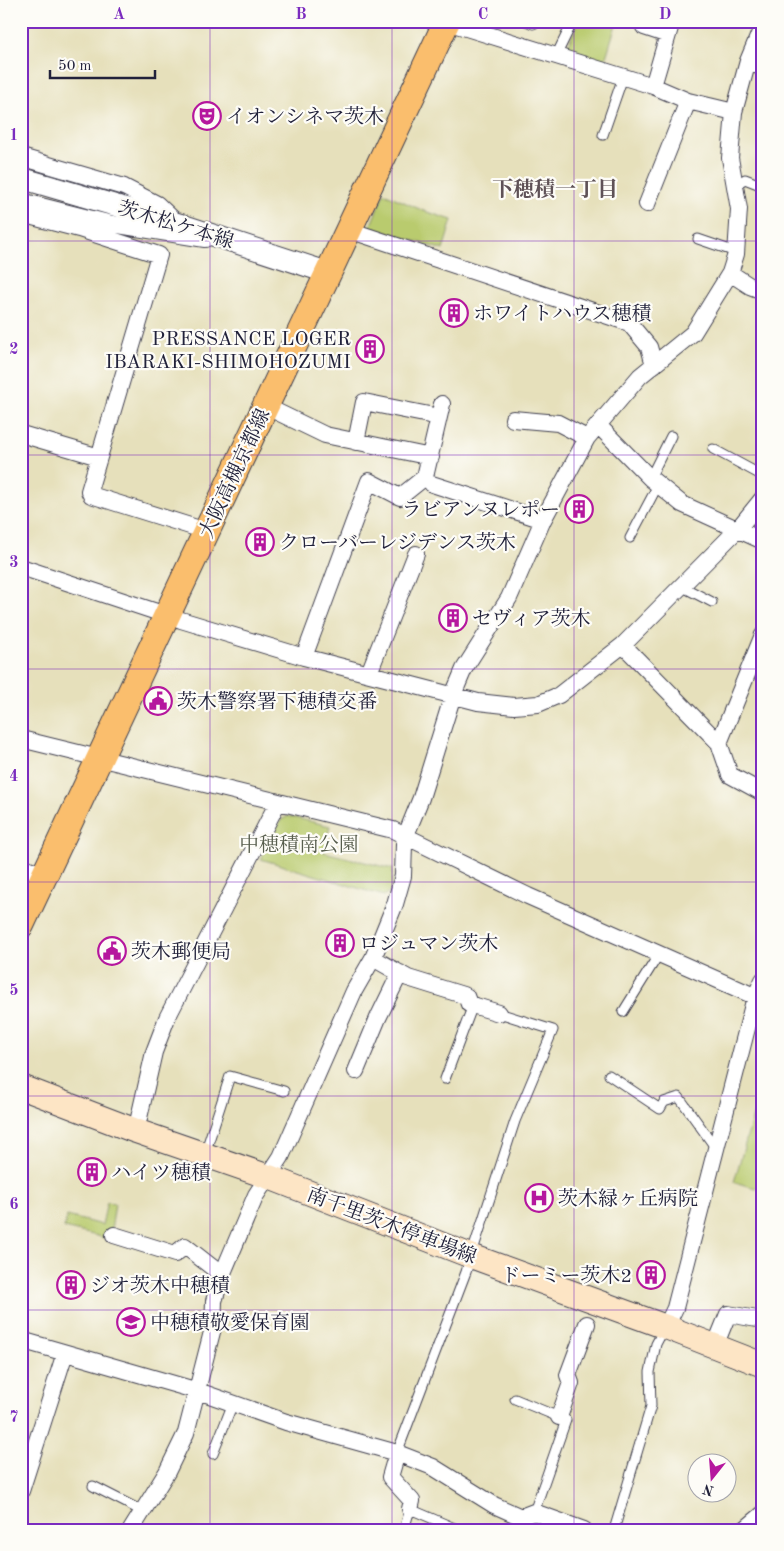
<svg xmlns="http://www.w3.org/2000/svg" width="784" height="1551" viewBox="0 0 784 1551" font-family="'Old Standard TT','Noto Serif JP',serif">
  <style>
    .green { fill: #b9cb6e; stroke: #6e7654 }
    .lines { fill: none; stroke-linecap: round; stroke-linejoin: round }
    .service-casing { stroke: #3f3e4e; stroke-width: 11 }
    .minor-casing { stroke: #3f3e4e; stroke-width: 18 }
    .tertiary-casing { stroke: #3f3e4e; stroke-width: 23 }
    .secondary-casing { stroke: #3f3e4e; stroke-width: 26 }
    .primary-casing { stroke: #3f3e4e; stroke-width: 28 }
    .service { stroke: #fff; stroke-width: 9 }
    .minor { stroke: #fff; stroke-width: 16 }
    .tertiary { stroke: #fff; stroke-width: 21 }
    .secondary { stroke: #fde5c5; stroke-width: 24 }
    .primary { stroke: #fabe6d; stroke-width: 26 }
    .grid { fill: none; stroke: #7b2cbf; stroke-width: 1; stroke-opacity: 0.55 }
    .labels { text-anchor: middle; stroke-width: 4.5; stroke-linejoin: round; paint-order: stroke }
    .poi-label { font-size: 20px; fill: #22223b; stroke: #fdfcf7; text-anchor: start }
    .street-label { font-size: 20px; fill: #22223b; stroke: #fdfcf7 }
    .park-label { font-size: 20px; fill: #575d4d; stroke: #fdfcf7 }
    .neighbourhood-label { font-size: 21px; font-weight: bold; fill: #5f5257; stroke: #fdfcf7 }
    .neatline { fill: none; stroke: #7b2cbf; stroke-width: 2 }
    .grid-label { font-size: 16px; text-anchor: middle; font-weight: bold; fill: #7b2cbf }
  </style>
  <rect width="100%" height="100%" fill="#fdfcf7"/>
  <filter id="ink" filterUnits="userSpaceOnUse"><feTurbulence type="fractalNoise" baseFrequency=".02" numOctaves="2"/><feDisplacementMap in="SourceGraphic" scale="10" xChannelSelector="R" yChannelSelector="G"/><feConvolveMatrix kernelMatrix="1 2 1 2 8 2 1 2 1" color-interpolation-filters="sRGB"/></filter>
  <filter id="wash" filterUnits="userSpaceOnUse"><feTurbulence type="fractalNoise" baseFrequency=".0096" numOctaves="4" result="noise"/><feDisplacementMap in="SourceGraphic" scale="20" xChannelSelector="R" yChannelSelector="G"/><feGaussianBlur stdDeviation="1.12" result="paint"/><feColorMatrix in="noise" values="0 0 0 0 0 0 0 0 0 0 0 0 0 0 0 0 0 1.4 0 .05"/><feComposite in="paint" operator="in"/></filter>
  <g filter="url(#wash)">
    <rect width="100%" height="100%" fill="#e6e0bb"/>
    <path class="green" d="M579,21H617L604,64L565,51Z
      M384,193L424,211L452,220L443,250L370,227Z
      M288,816L330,826L324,852L393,869L392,889L384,896L261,859L281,820Z
      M763,1082V1190L734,1182Z
      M107,1202L115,1203L110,1239L64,1228L67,1216L102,1225Z"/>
  </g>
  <g filter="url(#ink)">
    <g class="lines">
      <defs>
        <path id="service" d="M526,21L533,24L540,21
          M556,56L573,21
          M603,135L623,77
          M735,185L745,179L763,186
          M698,239L736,252
          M713,449L763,476
          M650,478L671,436
          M630,538L658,485
          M681,586L712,602
          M623,1012L659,954
          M609,1075L660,1109L664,1102L679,1097L715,1147
          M445,1079L473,1005
          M205,1153L230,1076L284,1091
          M515,1399L566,1420L534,1512
          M397,1453L466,1272L515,1121L553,1030L499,1013
          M213,1454L233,1403
          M93,1486L142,1511
          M404,1530L410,1509L459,1530
          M522,1530L527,1515
          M614,1530L651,1406L650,1372L656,1344L665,1327"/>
        <path id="minor" d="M447,22L653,86L688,101L734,112
          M644,27L668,35
          M748,61L763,68
          M653,86L672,21
          M21,157L124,187L157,204L176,222
          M21,201L112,224L205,239
          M647,204L688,101
          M21,214L79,229L159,255L89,491L91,495L206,531
          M349,230L629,323L649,347L654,365
          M730,273L750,286L763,291
          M265,406L325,435L431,457
          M513,419L558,423L587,438
          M598,425L650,478L682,504L763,541
          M21,434L99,457
          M356,442L364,402L439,417L442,404
          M432,484L543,520
          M21,567L181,620L304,657L478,702L514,706L538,704L559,695L623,645L737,530L763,498
          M623,645L719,743L730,775L763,793
          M304,657L369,481L400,497L425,477L439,417
          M369,673L416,554
          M21,739L393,830L528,896L763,1000
          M719,743L763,635
          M21,866L44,875
          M373,958L408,978L466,996L469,1004L499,1013
          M356,1071L378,1018L400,973
          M136,1131L154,1052L167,1018L278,802
          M114,1235L175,1254L185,1246L222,1275
          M666,1327L675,1308L755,997L763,980
          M21,1340L198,1391L286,1422L397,1453L433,1467L494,1505L521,1517L534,1512L584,1530
          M715,1346L728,1314L763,1320
          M559,1417L571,1383L568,1375L587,1324
          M397,1453L390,1477L412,1501L410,1509
          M21,1491L65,1353
          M131,1530L167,1472L186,1433L213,1328L214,1301L222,1275L256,1195L281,1157L354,991L373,958L395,904L403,876L404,844L406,835L421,798L453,695L464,669L509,598L543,520L587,438L640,376L693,333L730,273L736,254L739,209L730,158L734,112L748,61L763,25
          M744,1530L763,1514"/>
        <path id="tertiary" d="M21,178L179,224L329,273"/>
        <path id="secondary" d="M21,1087L136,1131L269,1177L471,1256L666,1327L763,1365"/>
        <path id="primary" d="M21,925L447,21"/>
      </defs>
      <use href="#service" class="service-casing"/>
      <use href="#minor" class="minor-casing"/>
      <use href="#tertiary" class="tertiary-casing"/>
      <use href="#secondary" class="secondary-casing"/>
      <use href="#primary" class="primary-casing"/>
      <use href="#service" class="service"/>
      <use href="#minor" class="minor"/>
      <use href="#tertiary" class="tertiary"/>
      <use href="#secondary" class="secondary"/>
      <use href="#primary" class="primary"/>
    </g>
  </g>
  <path class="grid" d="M210,21V1530M392,21V1530M574,21V1530M21,241H763M21,455H763M21,669H763M21,882H763M21,1096H763M21,1310H763"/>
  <defs>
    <symbol id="theatre-ring" viewBox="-11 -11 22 22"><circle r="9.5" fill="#fdfcf7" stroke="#b5179e" stroke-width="1.5"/><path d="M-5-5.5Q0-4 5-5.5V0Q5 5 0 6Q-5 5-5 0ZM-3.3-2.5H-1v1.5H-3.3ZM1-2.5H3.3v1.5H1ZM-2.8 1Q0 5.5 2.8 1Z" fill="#b5179e"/></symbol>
    <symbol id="building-ring" viewBox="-11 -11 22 22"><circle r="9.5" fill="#fdfcf7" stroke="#b5179e" stroke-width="1.5"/><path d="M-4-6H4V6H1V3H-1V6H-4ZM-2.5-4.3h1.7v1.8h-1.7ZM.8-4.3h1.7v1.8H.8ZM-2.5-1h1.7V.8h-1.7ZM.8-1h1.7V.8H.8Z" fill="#b5179e"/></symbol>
    <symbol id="civic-ring" viewBox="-11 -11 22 22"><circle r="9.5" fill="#fdfcf7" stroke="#b5179e" stroke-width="1.5"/><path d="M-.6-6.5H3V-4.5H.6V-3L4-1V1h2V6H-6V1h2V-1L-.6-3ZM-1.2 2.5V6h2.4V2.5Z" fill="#b5179e"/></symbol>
    <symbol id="hospital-ring" viewBox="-11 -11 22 22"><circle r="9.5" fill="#fdfcf7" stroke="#b5179e" stroke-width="1.5"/><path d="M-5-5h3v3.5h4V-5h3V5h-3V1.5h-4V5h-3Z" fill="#b5179e"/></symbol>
    <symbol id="school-ring" viewBox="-11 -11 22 22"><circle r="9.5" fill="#fdfcf7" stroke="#b5179e" stroke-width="1.5"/><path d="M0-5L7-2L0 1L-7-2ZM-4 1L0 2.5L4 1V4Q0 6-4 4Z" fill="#b5179e"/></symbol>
  </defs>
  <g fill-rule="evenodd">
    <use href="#theatre-ring" x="191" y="100" width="32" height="32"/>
    <use href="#building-ring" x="438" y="297" width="32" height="32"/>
    <use href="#building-ring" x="354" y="333" width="32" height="32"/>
    <use href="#building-ring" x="563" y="493" width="32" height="32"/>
    <use href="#building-ring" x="244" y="526" width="32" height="32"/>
    <use href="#building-ring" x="437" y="602" width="32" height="32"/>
    <use href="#civic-ring" x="142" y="685" width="32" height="32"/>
    <use href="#building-ring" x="324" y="927" width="32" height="32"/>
    <use href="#civic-ring" x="96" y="935" width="32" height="32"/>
    <use href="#building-ring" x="76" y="1156" width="32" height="32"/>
    <use href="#hospital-ring" x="523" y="1182" width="32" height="32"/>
    <use href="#building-ring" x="635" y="1259" width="32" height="32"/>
    <use href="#building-ring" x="55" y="1269" width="32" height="32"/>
    <use href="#school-ring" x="115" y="1306" width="32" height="32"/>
  </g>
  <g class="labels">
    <g class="poi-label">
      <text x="226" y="123">イオンシネマ茨木</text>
      <text x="473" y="320">ホワイトハウス穂積</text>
      <text x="351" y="345" text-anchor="end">PRESSANCE LOGER<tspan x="351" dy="23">IBARAKI-SHIMOHOZUMI</tspan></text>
      <text x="560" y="516" text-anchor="end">ラビアンヌレポー</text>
      <text x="279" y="549">クローバーレジデンス茨木</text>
      <text x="472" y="625">セヴィア茨木</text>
      <text x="177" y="708">茨木警察署下穂積交番</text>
      <text x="359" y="950">ロジュマン茨木</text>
      <text x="131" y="958">茨木郵便局</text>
      <text x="111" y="1179">ハイツ穂積</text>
      <text x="558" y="1205">茨木緑ヶ丘病院</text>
      <text x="632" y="1282" text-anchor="end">ドーミー茨木2</text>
      <text x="90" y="1292">ジオ茨木中穂積</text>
      <text x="150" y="1329">中穂積敬愛保育園</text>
    </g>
    <g class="street-label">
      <text transform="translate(176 224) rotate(17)" y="7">茨木松ケ本線</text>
      <text transform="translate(234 473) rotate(-65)" y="7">大阪高槻京都線</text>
      <text transform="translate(392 1225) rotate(21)" y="7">南千里茨木停車場線</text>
    </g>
    <g class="park-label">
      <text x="299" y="851">中穂積南公園</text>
    </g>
    <g class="neighbourhood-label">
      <text x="555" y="196">下穂積一丁目</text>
    </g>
  </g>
  <rect width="784" height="1551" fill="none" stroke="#fdfcf7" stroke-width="55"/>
  <g transform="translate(712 1478) rotate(197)"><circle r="24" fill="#fdfcf7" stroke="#a5a5ac"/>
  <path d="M0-4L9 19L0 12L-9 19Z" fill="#b5179e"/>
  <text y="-8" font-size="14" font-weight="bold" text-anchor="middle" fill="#22223b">N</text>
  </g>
  <path d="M50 70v8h105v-8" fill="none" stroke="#22223b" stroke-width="2.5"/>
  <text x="58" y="70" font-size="15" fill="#22223b" stroke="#fdfcf7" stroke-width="4" paint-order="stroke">50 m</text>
  <rect x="28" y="28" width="728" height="1496" class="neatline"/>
  <g class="grid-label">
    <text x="119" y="19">A</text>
    <text x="301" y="19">B</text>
    <text x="483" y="19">C</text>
    <text x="665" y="19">D</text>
    <text x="14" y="140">1</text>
    <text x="14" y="354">2</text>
    <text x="14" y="567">3</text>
    <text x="14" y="781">4</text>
    <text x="14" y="995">5</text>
    <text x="14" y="1209">6</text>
    <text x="14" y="1422">7</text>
  </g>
</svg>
